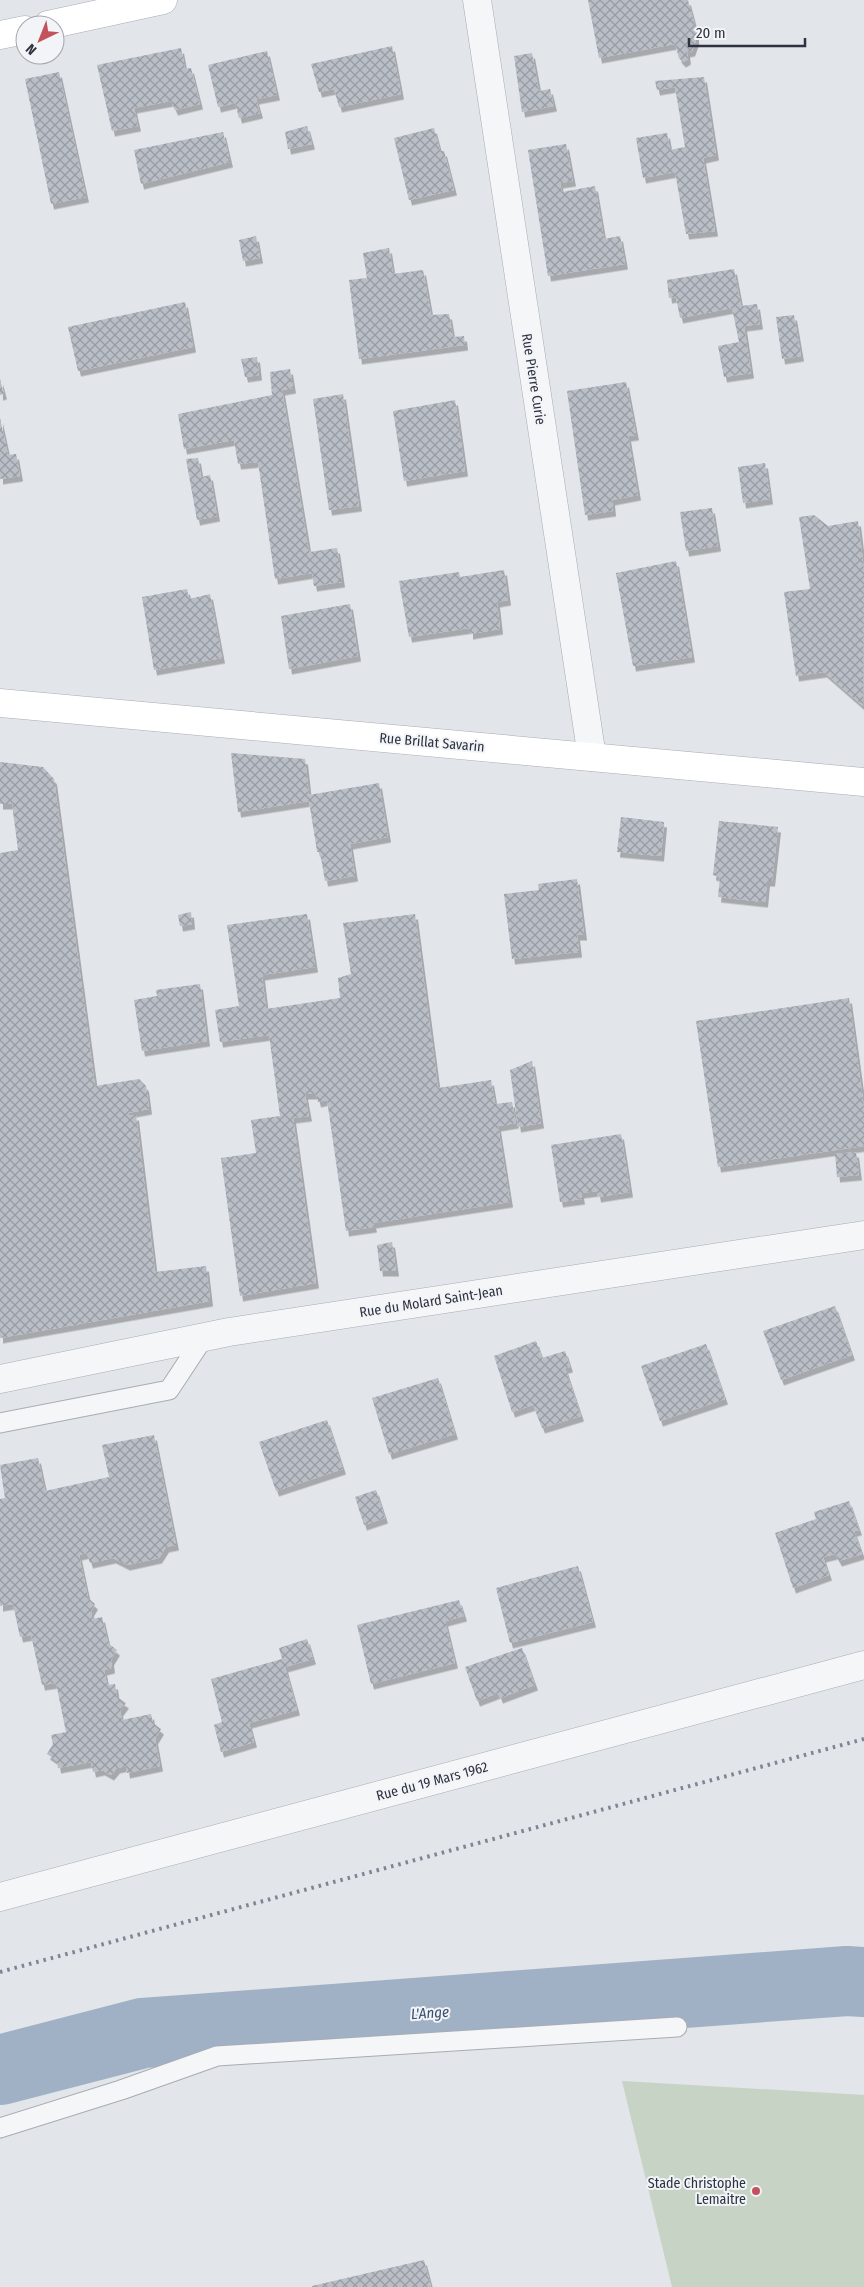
<svg xmlns="http://www.w3.org/2000/svg" width="864" height="2287" viewBox="0 0 864 2287" font-family="'Fira Sans Condensed',sans-serif">
  <style>
    .pitch { fill: #c7d3c4 }
    .lines { fill: none; stroke-linecap: round; stroke-linejoin: round }
    .river { stroke: #a0b1c6; stroke-width: 70 }
    .building { fill: url(#building-cross-hatch); filter: url(#shadow) }
    .service-casing { stroke: #a8acb3; stroke-width: 21 }
    .minor-casing { stroke: #a8acb3; stroke-width: 29 }
    .secondary-casing { stroke: #a8acb3; stroke-width: 29 }
    .service { stroke: #f5f6f8; stroke-width: 19 }
    .minor { stroke: #f5f6f8; stroke-width: 28 }
    .secondary { stroke: #fff; stroke-width: 28 }
    .rail { stroke: #7d8492; stroke-width: 4; stroke-dasharray: 2.5 5; stroke-linecap: butt }
    .poi-dot { fill: #c4525d; stroke: #f2f4f7; stroke-width: 2 }
    .labels { text-anchor: middle; stroke-width: 4; stroke-linejoin: round; paint-order: stroke }
    .street-label { font-size: 14px; fill: #2c3240; stroke: #f2f4f7 }
    .poi-label { font-size: 14px; fill: #2c3240; stroke: #f2f4f7; text-anchor: end }
    .water-label { font-size: 15px; font-style: italic; fill: #394f71; stroke: #f2f4f7 }
  </style>
  <defs>
    <pattern id="building-cross-hatch" width="8" height="8" patternUnits="userSpaceOnUse" patternTransform="scale(1.25)"><rect width="8" height="8" fill="#babec6"/><path d="M0 0l8 8M0 8l8-8" fill="none" stroke="#979ba2"/></pattern>
    <filter id="shadow"><feDropShadow dx="3" dy="5.5" stdDeviation="0" flood-color="#0004"/></filter>
  </defs>
  <rect width="100%" height="100%" fill="#e2e5e9"/>
  <path class="pitch" d="M622,2081L864,2095V2287H672Z"/>
  <g class="lines">
    <path class="river" d="M0,2070L143,2033L847,1981L864,1982"/>
  </g>
  <path class="building" d="M588,0H688L696,30V40L692,51L687,52L688,59L683,62L679,58L675,44L599,58Z
    M392,46L401,94L339,107L334,89L319,92L311,64Z
    M181,48L185,69L191,68L200,104L175,110L171,101L134,108L138,126L112,131L97,65Z
    M267,51L277,95L256,99L260,113L239,118L235,103L218,107L208,65Z
    M532,53L539,91L550,89L554,106L522,112L514,56Z
    M59,72L86,197L51,204L25,79Z
    M704,77L716,155L703,158L715,231L686,234L675,172L643,178L636,138L667,133L670,150L685,147L675,87L657,90L655,81Z
    M307,126L312,144L288,149L285,132Z
    M434,128L440,151H444L454,190L409,200L394,138Z
    M223,132L230,162L141,184L134,150Z
    M566,144L573,181L560,183L562,192L595,186L604,239L620,236L625,264L548,276L528,150Z
    M256,236L260,258L243,261L239,240Z
    M389,248L393,274L423,270L431,315L449,314L453,337L464,336L465,345L359,359L349,280L367,278L363,253Z
    M734,269L741,306L757,304L760,324L744,326L751,373L724,377L718,346L739,342L732,308L680,318L676,297L669,298L667,280Z
    M185,302L193,347L78,371L68,327Z
    M794,315L801,356L782,359L776,317Z
    M257,357L259,375L245,377L241,359Z
    M290,369L293,388L282,390L309,552L337,548L342,582L314,586L312,573L275,579L258,462L238,464L234,440L184,449L178,414L272,395L270,372Z
    M0,379L4,394L0,395Z
    M626,382L636,435L628,436L638,495L612,500L613,511L585,515L567,391Z
    M343,394L359,506L329,510L313,399Z
    M455,400L465,471L404,481L393,411Z
    M0,418L8,455L16,454L20,476L0,479Z
    M198,458L201,477L210,475L217,516L197,520L186,459Z
    M765,463L770,499L743,503L738,467Z
    M712,508L718,546L686,551L680,512Z
    M814,515L828,526L858,521L864,570L863,706L824,672L796,676L784,592L810,589L799,517Z
    M676,561L692,657L633,666L616,573Z
    M504,570L508,600L497,602L500,629L470,634V628L409,637L399,581L459,572L460,577Z
    M187,589L189,599L210,594L222,658L154,670L142,597Z
    M350,604L358,656L289,669L281,616Z
    M231,753L305,759L309,795L379,783L388,837L350,844L355,876L325,881L320,852H317L316,845L309,801L238,812Z
    M0,762L43,767L54,779L95,1086L139,1079L146,1086L149,1109L128,1113L129,1116L136,1115L155,1272L206,1266L210,1301L0,1338V853L18,850L12,804H0Z
    M621,817L664,822L661,856L617,852Z
    M719,821L778,827L772,881H767L765,902L718,897L720,877L713,875Z
    M577,879L584,935H577L579,952L512,959L504,894L539,890L538,884Z
    M191,912L192,924L180,926L178,915Z
    M307,914L315,967L262,975L266,1009L340,998L338,978L351,974L343,923L415,914L438,1088L491,1080L495,1104L512,1102L516,1123L498,1126L510,1202L373,1223L374,1227L346,1231L327,1100L318,1102L316,1094H305L309,1116L293,1118L316,1283L240,1296L221,1158L256,1153L251,1120L280,1116L269,1035L220,1042L215,1010L239,1006L227,925Z
    M200,984L207,1041L142,1051L134,1000L157,996L156,990Z
    M849,998L864,1108V1146L718,1167L696,1021Z
    M532,1061L541,1123L518,1127L510,1070Z
    M621,1134L630,1192L598,1197L597,1191L581,1193L582,1199L560,1202L551,1145Z
    M856,1152L859,1175L837,1177L835,1154Z
    M392,1242L396,1271H380L377,1245Z
    M835,1306L852,1355L781,1380L763,1331Z
    M536,1341L542,1358L565,1351L570,1367L565,1368L581,1416L542,1428L533,1405L512,1412L494,1356Z
    M706,1344L725,1399L660,1421L641,1366Z
    M438,1378L455,1434L389,1454L372,1398Z
    M327,1420L343,1469L276,1491L259,1442Z
    M154,1435L176,1545L166,1547L159,1558L127,1565L113,1558L90,1563L87,1553L79,1555L88,1598L95,1604L91,1611L92,1619L102,1617L108,1643L117,1650L111,1660L112,1668L104,1670L107,1685L115,1684L117,1697L126,1703L120,1711L122,1720L151,1714L153,1723L161,1729L155,1739L160,1766L127,1773L126,1766L117,1768L111,1775L102,1770L93,1772L91,1762L58,1768L57,1761L47,1754L53,1744L51,1735L66,1732L56,1683L42,1685L31,1635L20,1637L13,1604L0,1606V1499L5,1498L0,1465L38,1458L45,1491L109,1477L102,1445Z
    M376,1490L385,1518L364,1525L355,1497Z
    M849,1501L859,1530L854,1531L862,1554L839,1561L835,1554L823,1557L829,1575L793,1588L775,1533L816,1519L814,1512Z
    M578,1566L593,1622L510,1643L496,1588Z
    M459,1600L464,1616L445,1621L455,1663L371,1684L357,1625Z
    M307,1639L313,1659L285,1667L297,1710L249,1723L254,1742L221,1752L214,1725L222,1722L211,1679L282,1659L279,1648Z
    M522,1648L535,1685L500,1698L498,1693L477,1701L465,1667Z
    M424,2260L431,2287H312V2286Z"/>
  <g class="lines">
    <defs>
      <path id="service" d="M0,1423L169,1390L204,1337
        M0,2128L121,2090L217,2056L677,2027"/>
      <path id="minor" d="M477,0L592,757
        M0,1379L229,1332L864,1235
        M0,1897L864,1665"/>
      <path id="secondary" d="M48,25L163,0
        M0,35L25,30
        M0,703L864,782"/>
    </defs>
    <use href="#service" class="service-casing"/>
    <use href="#minor" class="minor-casing"/>
    <use href="#secondary" class="secondary-casing"/>
    <use href="#service" class="service"/>
    <use href="#minor" class="minor"/>
    <use href="#secondary" class="secondary"/>
    <path class="rail" d="M0,1972L864,1739"/>
  </g>
  <circle class="poi-dot" cx="756" cy="2191" r="5"/>
  <g class="labels">
    <g class="street-label">
      <text transform="translate(534 379) rotate(81)" y="5">Rue Pierre Curie</text>
      <text transform="translate(432 742) rotate(5)" y="5">Rue Brillat Savarin</text>
      <text transform="translate(431 1301) rotate(-9)" y="5">Rue du Molard Saint-Jean</text>
      <text transform="translate(432 1781) rotate(-15)" y="5">Rue du 19 Mars 1962</text>
    </g>
    <g class="poi-label">
      <text x="746" y="2188">Stade Christophe<tspan x="746" dy="16">Lemaitre</tspan></text>
    </g>
    <g class="water-label">
      <text transform="translate(430 2013) rotate(-4)" y="5">L'Ange</text>
    </g>
  </g>
  <g transform="translate(40 40) rotate(223)"><circle r="24" fill="#f2f4f7" stroke="#a3a6ae"/>
  <path d="M0-4L9 19L0 12L-9 19Z" fill="#c4525d"/>
  <text y="-8" font-size="14" font-weight="bold" text-anchor="middle" fill="#2c3240">N</text>
  </g>
  <path d="M689 38v8h116v-8" fill="none" stroke="#2c3240" stroke-width="2.5"/>
  <text x="696" y="38" font-size="15" fill="#2c3240" stroke="#f2f4f7" stroke-width="4" paint-order="stroke">20 m</text>
</svg>
